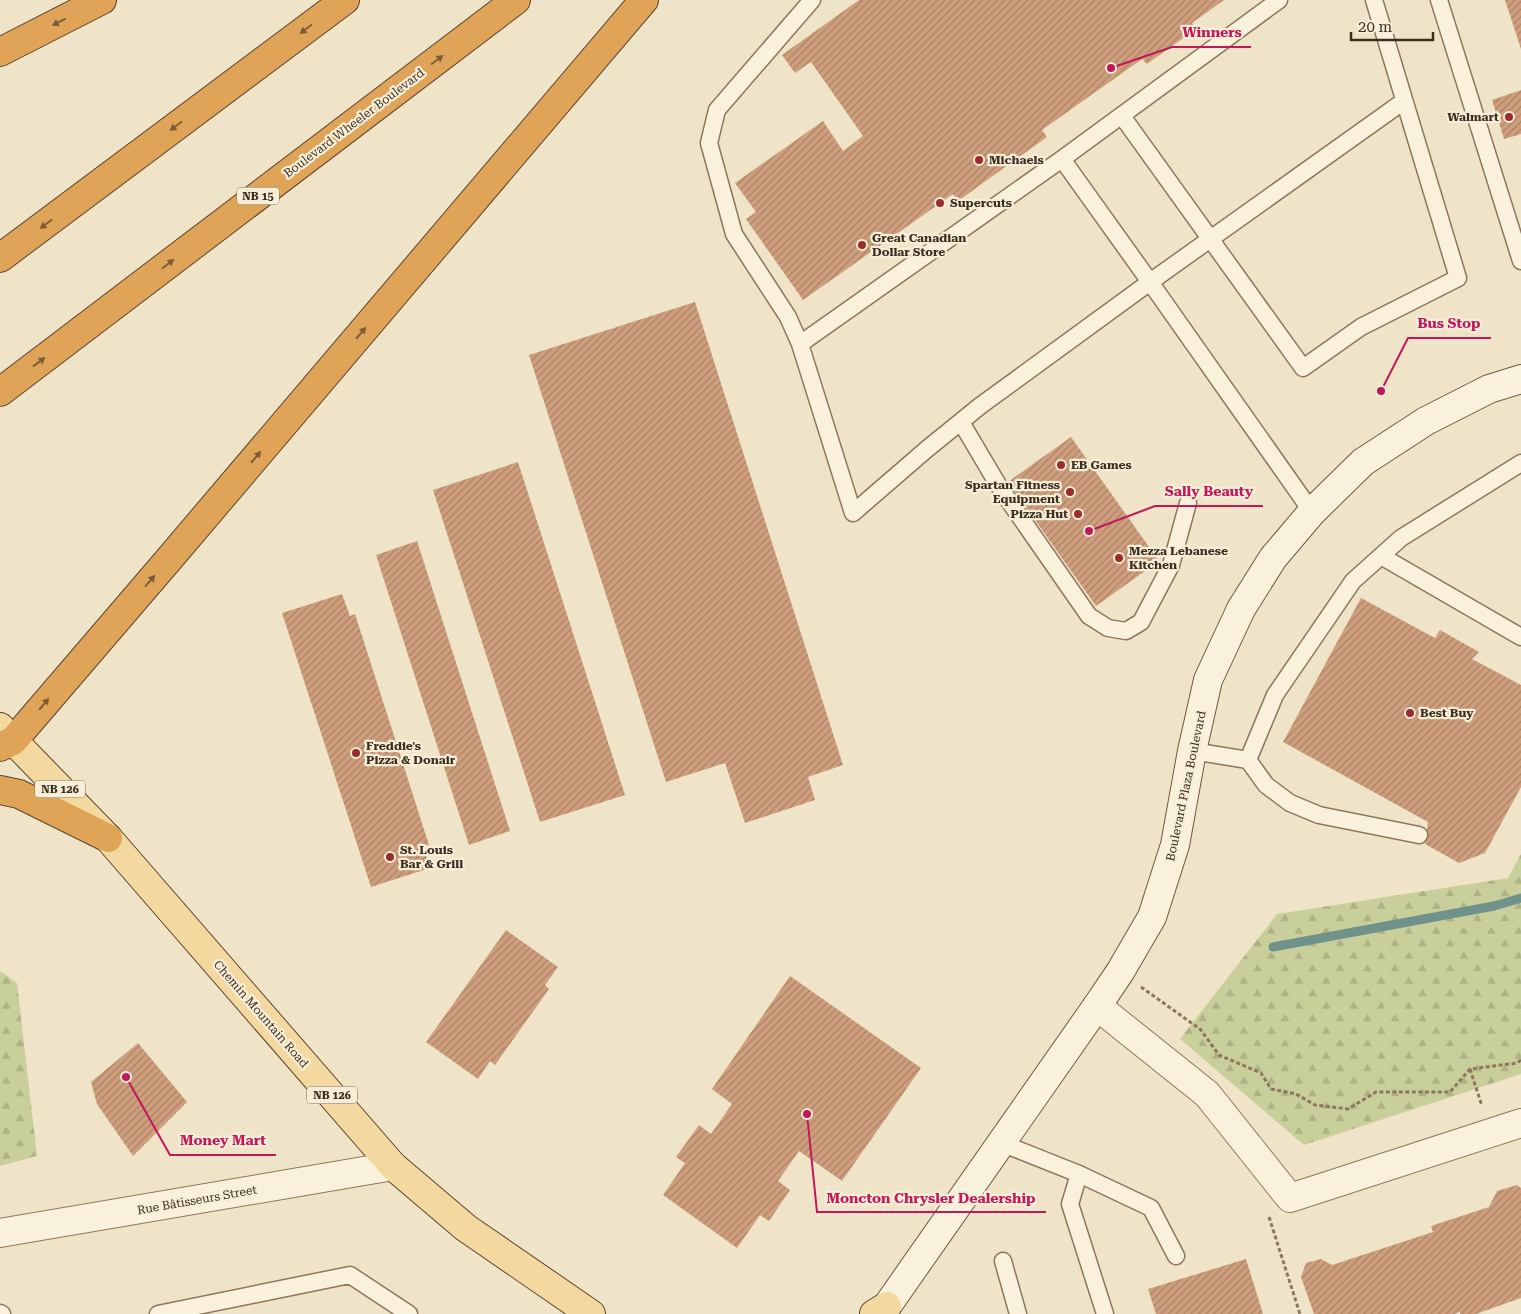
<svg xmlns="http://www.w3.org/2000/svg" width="1521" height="1314" viewBox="0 0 1521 1314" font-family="'Roboto Serif',serif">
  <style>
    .forest { fill: url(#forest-firs) }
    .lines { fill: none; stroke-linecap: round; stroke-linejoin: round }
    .stream { stroke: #6f938a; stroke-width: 9 }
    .building { fill: url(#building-hatch) }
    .lane-casing { stroke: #8d765c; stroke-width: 19 }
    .street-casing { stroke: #8d765c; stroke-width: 30 }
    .secondary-casing { stroke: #6f573f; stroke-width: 30 }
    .primary-casing { stroke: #5b4430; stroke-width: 30 }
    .highway-casing { stroke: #5b4430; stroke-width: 30 }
    .path { stroke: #8d765c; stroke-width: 3; stroke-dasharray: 4 2.5; stroke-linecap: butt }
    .lane { stroke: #faf1dc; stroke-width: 16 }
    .street { stroke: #faf1dc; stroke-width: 28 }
    .secondary { stroke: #faf1dc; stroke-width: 28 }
    .primary { stroke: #f3d9a0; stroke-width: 28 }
    .highway { stroke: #e0a458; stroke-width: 28 }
    .oneway { fill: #7e5d36 }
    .poi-dot { fill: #9e2a2b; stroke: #f7eed8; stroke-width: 2 }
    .labels { text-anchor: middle; stroke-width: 4.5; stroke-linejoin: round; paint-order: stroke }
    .shield { fill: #f7eed8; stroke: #756857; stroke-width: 1 }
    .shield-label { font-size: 11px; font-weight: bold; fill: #3d2e20 }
    .poi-label { font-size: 12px; font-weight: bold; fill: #3d2e20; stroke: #f7eed8; text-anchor: start }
    .street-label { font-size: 12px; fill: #3d2e20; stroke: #f7eed8 }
    .leader { fill: none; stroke: #c2185b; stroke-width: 2 }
    .callout-dot { fill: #c2185b; stroke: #f7eed8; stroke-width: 2 }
    .callout-label { font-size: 14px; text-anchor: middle; font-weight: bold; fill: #c2185b; stroke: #f7eed8; stroke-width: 4.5; stroke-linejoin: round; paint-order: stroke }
  </style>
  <defs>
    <pattern id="forest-firs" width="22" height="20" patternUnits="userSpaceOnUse" patternTransform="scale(1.25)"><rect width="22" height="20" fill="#c9cf9b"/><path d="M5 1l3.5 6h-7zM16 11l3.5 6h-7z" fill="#aeb285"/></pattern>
    <pattern id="building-hatch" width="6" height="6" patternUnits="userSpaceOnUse" patternTransform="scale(1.25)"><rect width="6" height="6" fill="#cf9f7d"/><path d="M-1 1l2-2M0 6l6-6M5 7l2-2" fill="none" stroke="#a98266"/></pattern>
  </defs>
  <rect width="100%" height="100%" fill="#f0e4c8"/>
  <path class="forest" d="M1521,854V1074L1304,1145L1180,1039L1277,914L1508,878Z
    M0,971L17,983L37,1156L0,1166Z"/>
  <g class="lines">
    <path class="stream" d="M1273,947L1494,906L1521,898"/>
  </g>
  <path class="building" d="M859,0H1224L1192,23L1196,29L1147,64L1142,59L1042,130L1047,137L958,201L953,194L803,300L746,219L756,212L735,183L823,121L843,151L863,136L811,62L795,73L782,55Z
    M1505,0H1521V49Z
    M1521,90V134L1504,139L1492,100Z
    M695,302L843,765L808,777L815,800L745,823L725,763L666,782L529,355Z
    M1071,437L1159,561L1096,606L1008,482Z
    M518,462L625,795L540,822L433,490Z
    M417,541L510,831L469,845L376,555Z
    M342,594L350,616L355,614L429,845L423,846L430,868L371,887L282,613Z
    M1361,598L1435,638L1440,630L1479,652L1472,659L1521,685V787L1485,853L1459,863L1425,844L1428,822L1283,742Z
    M506,930L558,967L545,985L549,989L495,1065L490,1061L478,1079L426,1042Z
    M790,976L921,1068L842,1181L799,1151L778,1181L790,1190L769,1221L760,1215L737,1248L663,1195L685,1163L676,1157L699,1125L711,1134L732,1104L712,1089Z
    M138,1043L187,1102L133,1156L97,1104L91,1082Z
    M1517,1185L1521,1188V1298L1476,1314H1460V1312L1454,1314H1314L1301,1277L1306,1263L1321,1259L1332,1265L1433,1232L1431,1226L1489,1207L1497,1191Z
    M1246,1259L1263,1314H1156L1148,1289Z"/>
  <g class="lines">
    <defs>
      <path id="lane" d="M812,0L717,110L709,143L734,234L788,317L800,344L853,513L927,449L980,406L1150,282L1404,101
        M1439,0L1521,261
        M1122,116L1303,368L1361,327L1458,278L1374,0
        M1062,159L1150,282L1312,512
        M800,344L1062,159L1279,0
        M961,422L1000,488L1089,616L1108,628L1126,631L1141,622L1171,565L1188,503
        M1381,556L1521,637
        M1192,751L1248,760L1275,695L1353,581L1401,538L1521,463
        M1248,760L1266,785L1290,803L1319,815L1419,835
        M1001,1143L1079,1174L1151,1208L1176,1256
        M1079,1174L1070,1204L1105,1314
        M1003,1261L1018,1314
        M0,1313L2,1314
        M158,1314L350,1275L409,1314"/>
      <path id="street" d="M1097,1006L1207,1094L1290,1198L1521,1123
        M0,1233L393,1166"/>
      <path id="secondary" d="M880,1314L887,1306L1097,1006L1120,972L1152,917L1175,845L1192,751L1208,680L1241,609L1273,558L1312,512L1363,462L1426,421L1489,389L1521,379"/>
      <path id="primary" d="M0,727L108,838L393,1166L466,1228L591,1314
        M874,1314L887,1306"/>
      <path id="highway" d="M0,52L102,0
        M0,258L345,0
        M0,392L516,0
        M0,747L13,741L170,558L644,0
        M0,790L19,794L108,838"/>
    </defs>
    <use href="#lane" class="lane-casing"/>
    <use href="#street" class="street-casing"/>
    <use href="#secondary" class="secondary-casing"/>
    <use href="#primary" class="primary-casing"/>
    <use href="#highway" class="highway-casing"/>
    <path class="path" d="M1141,987L1200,1029L1219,1055L1261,1073L1271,1089L1296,1094L1315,1105L1348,1109L1376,1092H1450L1470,1069L1517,1063L1521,1060
      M1470,1069L1482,1106
      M1269,1217L1300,1314"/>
    <use href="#lane" class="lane"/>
    <use href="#street" class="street"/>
    <use href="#secondary" class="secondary"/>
    <use href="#primary" class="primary"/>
    <use href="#highway" class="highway"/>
  </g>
  <defs><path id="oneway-solid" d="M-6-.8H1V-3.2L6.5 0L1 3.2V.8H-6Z" transform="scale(1.25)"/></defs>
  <g class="oneway">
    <use href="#oneway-solid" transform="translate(59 22) rotate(153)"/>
    <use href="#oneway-solid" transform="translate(306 29) rotate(143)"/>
    <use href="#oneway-solid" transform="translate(437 60) rotate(-37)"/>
    <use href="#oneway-solid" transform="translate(176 126) rotate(143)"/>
    <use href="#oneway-solid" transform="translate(46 224) rotate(143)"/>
    <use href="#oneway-solid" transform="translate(168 264) rotate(-37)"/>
    <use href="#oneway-solid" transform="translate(361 333) rotate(-50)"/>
    <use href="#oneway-solid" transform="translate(39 362) rotate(-37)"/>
    <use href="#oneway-solid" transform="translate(256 457) rotate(-50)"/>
    <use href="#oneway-solid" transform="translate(150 581) rotate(-49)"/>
    <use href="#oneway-solid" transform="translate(44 704) rotate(-50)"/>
  </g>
  <g class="poi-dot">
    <circle cx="1509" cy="117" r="5"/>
    <circle cx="979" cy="160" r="5"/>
    <circle cx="940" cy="203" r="5"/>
    <circle cx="862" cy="245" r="5"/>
    <circle cx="1061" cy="465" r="5"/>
    <circle cx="1070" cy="492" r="5"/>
    <circle cx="1078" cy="514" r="5"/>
    <circle cx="1119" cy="558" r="5"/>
    <circle cx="1410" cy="713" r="5"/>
    <circle cx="356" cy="753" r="5"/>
    <circle cx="390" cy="857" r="5"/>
  </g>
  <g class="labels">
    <g class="shield">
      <rect x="237" y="187.5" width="42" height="17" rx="4"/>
      <rect x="35" y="780.5" width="50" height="17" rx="4"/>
      <rect x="307" y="1086.5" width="50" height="17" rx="4"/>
    </g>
    <g class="shield-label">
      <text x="258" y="200">NB 15</text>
      <text x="60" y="793">NB 126</text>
      <text x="332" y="1099">NB 126</text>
    </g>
    <g class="poi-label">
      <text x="1499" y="121" text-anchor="end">Walmart</text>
      <text x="989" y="164">Michaels</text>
      <text x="950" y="207">Supercuts</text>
      <text x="872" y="242">Great Canadian<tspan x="872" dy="14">Dollar Store</tspan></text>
      <text x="1071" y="469">EB Games</text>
      <text x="1060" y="489" text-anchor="end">Spartan Fitness<tspan x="1060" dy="14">Equipment</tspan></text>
      <text x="1068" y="518" text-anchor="end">Pizza Hut</text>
      <text x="1129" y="555">Mezza Lebanese<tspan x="1129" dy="14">Kitchen</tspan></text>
      <text x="1420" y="717">Best Buy</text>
      <text x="366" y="750">Freddie's<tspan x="366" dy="14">Pizza &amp; Donair</tspan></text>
      <text x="400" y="854">St. Louis<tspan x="400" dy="14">Bar &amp; Grill</tspan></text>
    </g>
    <g class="street-label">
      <text transform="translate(354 123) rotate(-37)" y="4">Boulevard Wheeler Boulevard</text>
      <text transform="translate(1186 786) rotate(-78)" y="4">Boulevard Plaza Boulevard</text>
      <text transform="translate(261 1014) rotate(49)" y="4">Chemin Mountain Road</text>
      <text transform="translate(197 1200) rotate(-10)" y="4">Rue Bâtisseurs Street</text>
    </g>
  </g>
  <path class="leader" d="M1111 68L1172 47H1251M1381 391L1408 338H1491M1089 531L1155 506H1263M126 1077L170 1155H276M807 1114L817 1212H1046"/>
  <g class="callout-dot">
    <circle cx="1111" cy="68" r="5"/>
    <circle cx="1381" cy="391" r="5"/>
    <circle cx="1089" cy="531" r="5"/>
    <circle cx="126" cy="1077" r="5"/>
    <circle cx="807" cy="1114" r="5"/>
  </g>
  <g class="callout-label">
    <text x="1212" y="37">Winners</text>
    <text x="1449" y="328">Bus Stop</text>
    <text x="1209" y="496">Sally Beauty</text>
    <text x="223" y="1145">Money Mart</text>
    <text x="931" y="1203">Moncton Chrysler Dealership</text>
  </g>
  <path d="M1351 32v8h82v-8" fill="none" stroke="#3d2e20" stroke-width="2.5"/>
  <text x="1358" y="32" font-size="15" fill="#3d2e20" stroke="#f7eed8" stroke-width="4" paint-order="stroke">20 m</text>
</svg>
